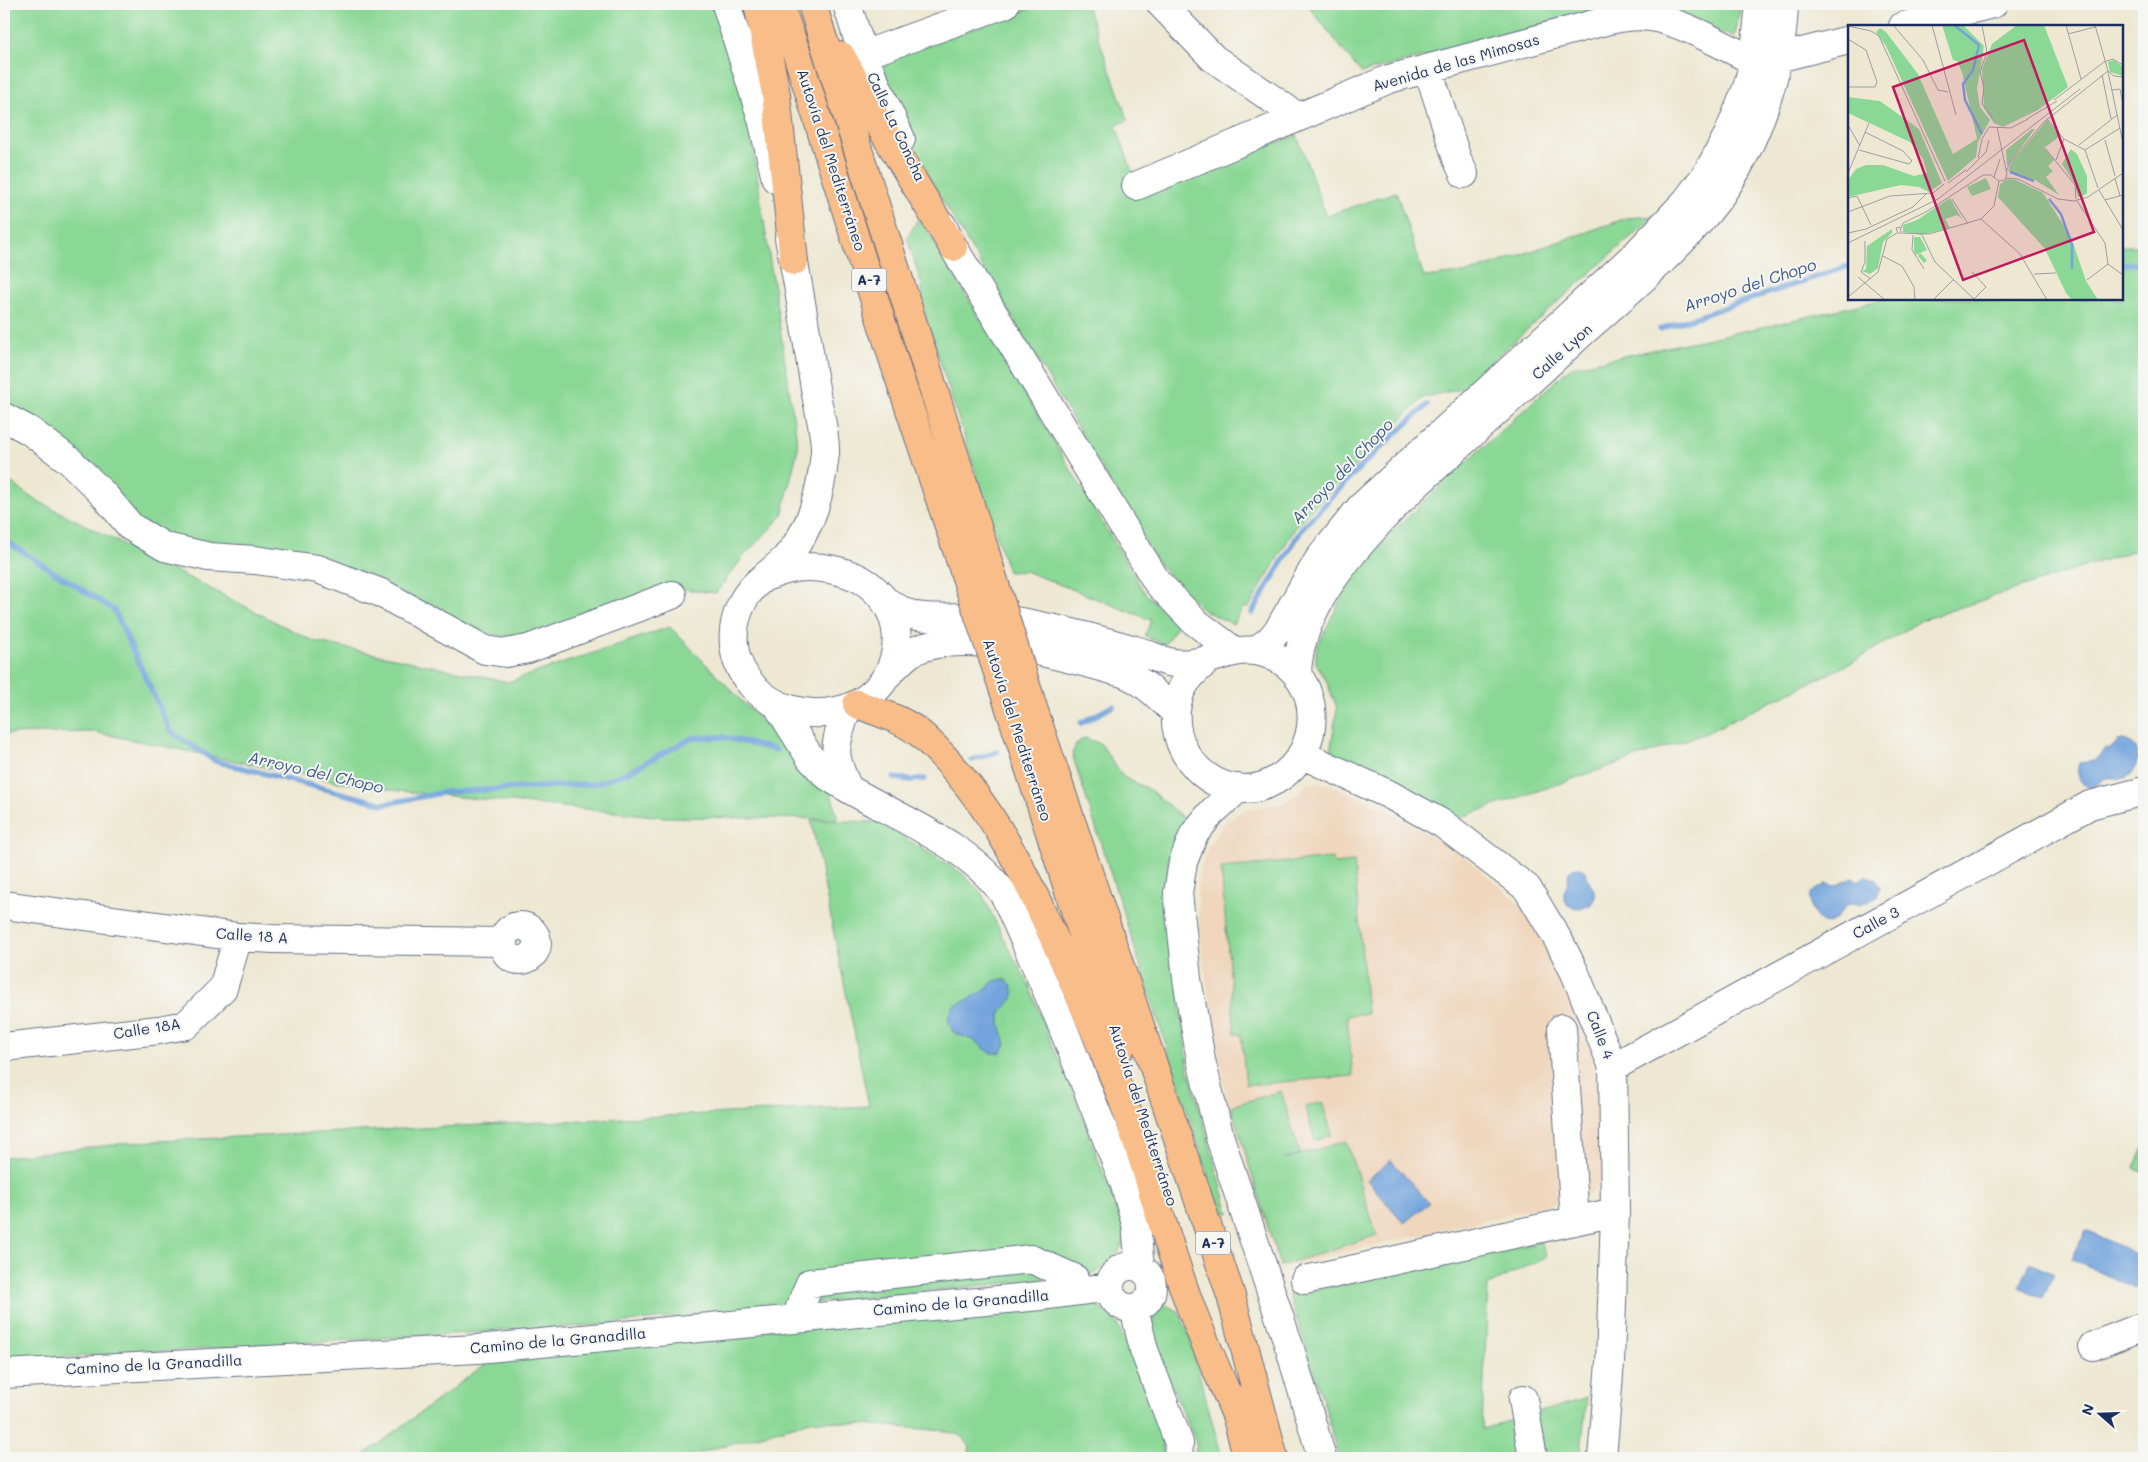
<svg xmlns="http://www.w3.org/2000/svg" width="2148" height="1462" viewBox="0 0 2148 1462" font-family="Mali,sans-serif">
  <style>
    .built { fill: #efd6bc }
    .green { fill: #8bd896; stroke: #53847a }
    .water { fill: #73a4dd; stroke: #476a9e }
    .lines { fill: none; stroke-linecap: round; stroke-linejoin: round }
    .stream { stroke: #73a4dd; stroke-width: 5.5 }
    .minor-casing { stroke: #657087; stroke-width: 30 }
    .highway-casing { stroke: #657087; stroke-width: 30 }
    .minor { stroke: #fff; stroke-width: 28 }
    .highway { stroke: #f8bd89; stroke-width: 28 }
    .highway-bridge-casing { stroke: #657087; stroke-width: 30; stroke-linecap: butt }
    .highway-bridge { stroke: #f8bd89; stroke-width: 28 }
    .labels { text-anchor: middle; stroke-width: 4; stroke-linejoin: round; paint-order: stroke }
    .shield { fill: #f6f6f2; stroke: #5d6b8a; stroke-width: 1 }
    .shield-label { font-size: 14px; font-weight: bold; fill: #1b2f5e }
    .street-label { font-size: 15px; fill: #1b2f5e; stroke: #f6f6f2 }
    .water-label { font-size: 16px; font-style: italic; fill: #3a588a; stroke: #f6f6f2 }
    .inset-river { fill: none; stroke: #73a4dd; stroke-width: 2.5 }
    .inset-road { fill: none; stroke: #9a9ea4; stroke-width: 1 }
    .view { fill: #c2185b; fill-opacity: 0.15; stroke: #c2185b; stroke-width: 2.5 }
    .inset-edge { fill: none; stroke: #1b2f5e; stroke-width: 2.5 }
  </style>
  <rect width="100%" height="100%" fill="#f6f6f2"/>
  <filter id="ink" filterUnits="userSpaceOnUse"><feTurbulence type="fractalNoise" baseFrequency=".02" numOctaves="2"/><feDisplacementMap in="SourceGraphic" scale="10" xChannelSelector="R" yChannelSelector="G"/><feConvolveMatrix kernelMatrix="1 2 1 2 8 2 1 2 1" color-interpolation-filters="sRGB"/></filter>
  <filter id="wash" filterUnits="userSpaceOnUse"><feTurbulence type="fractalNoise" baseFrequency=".0096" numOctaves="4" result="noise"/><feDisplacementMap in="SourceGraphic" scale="20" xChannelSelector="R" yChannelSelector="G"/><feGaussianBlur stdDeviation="1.12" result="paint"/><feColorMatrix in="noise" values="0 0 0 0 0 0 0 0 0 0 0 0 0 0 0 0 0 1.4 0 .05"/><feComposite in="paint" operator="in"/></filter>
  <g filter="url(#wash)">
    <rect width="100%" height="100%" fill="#eee8d2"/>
    <path class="built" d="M1310,782L1331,785L1401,817L1470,861L1528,911L1542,933L1574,1010H1580L1597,1067L1602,1135V1180L1593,1192L1580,1198L1279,1268L1250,1180L1225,1089L1203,962L1197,888L1200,869L1208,847L1226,822L1246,809L1281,804L1299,793L1306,784Z"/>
    <path class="green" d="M4,4H713L748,115L798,448L782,516L743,557L716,593L665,587L526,638L485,634L359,571L178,540L138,523L4,407Z
      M1042,4H1086L1128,120L1116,126L1133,174L1138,197L1297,135L1326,216L1396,192L1424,277L1471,272L1627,218L1654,216L1461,389L1424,397L1298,523L1249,607L1243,608L1233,624L1203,610L1160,566L927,174L879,62Z
      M1307,4H1741L1735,36L1602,12L1361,73Z
      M919,217L1144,592L1178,625L1164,645L1145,636L1151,620L1025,571L1008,572L923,309L922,286L907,238Z
      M2122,246H2144V547L1922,620L1853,662L1704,734L1456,819L1330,752L1337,708L1325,678L1316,663V649L1349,583L1390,534L1437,489L1571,367L1767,326L1884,299H2122Z
      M4,477L32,498L313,641L508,682L670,627L831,793L838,819L666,817L398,791L327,780L94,732L4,734Z
      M1085,738L1101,744L1123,777L1150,790L1188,822L1168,860L1170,921L1188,1068L1229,1213L1220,1212L1072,754L1077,743Z
      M811,820L879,822L963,874L982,894L1007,945L1029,985L1050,1040L1076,1099L1126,1235C1122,1254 1110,1264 1094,1274L599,1325L36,1359L4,1365V1157L137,1142L869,1106Z
      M1333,858L1334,864L1354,862L1367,1013L1347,1016L1353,1076L1246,1085L1241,1034H1235L1221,868Z
      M1281,1091L1300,1154L1284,1159L1346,1141L1377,1235L1280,1266L1231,1106Z
      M1322,1102L1332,1135L1315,1141L1305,1107Z
      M2144,1147V1173L2134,1167Z
      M1541,1242L1546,1257L1488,1285L1482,1429L1587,1398L1580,1458H1338L1327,1413L1289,1295Z
      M1160,1302L1179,1312L1188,1332L1222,1458H1193L1197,1445L1154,1345L1152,1325Z
      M1093,1304L1106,1312L1116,1322C1130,1355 1166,1425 1163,1458H968L970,1447L962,1436L946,1431L814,1420L681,1458H360L500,1353L1024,1306Z"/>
    <path class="water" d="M2123,740C2129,741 2133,744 2136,749C2141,760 2136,774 2124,778C2117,780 2111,776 2104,779C2100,781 2097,786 2092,788C2080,786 2075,774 2079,763L2094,761L2104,750L2110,749L2118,741Z
      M1577,867L1586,871C1587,873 1587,876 1588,879C1592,890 1601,892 1590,905L1580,909L1568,905C1560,893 1565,893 1568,882C1569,874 1566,869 1577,867Z
      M1866,876L1875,879L1880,887L1877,897L1861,905L1853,903L1847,905C1840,912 1840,920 1827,923C1817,926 1806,901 1811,893L1826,884L1835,886L1852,878L1858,881Z
      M1004,979C1010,981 1012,985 1013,991C1017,1004 1000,1005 1000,1017C999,1026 1004,1036 1006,1044L1001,1053H991L975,1041L953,1032L948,1019L953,1007L981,993L994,981Z
      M1391,1160L1429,1203L1404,1223L1367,1180Z
      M2086,1230L2144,1258V1270L2135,1289L2072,1259Z
      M2030,1263L2054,1274L2043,1298L2019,1287Z"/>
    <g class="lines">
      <path class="stream" d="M2122,264H2144
        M1660,329L1849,266
        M4,540L114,610L171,732L215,761L384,804L446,792L594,784L626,773L692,738L723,737L776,750
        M1252,613L1303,527L1363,464L1427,405
        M1081,723L1113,706
        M972,760L997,752
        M894,778L911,780L925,779"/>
    </g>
  </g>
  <g filter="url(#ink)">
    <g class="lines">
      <defs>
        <path id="minor" d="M726,4L762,119L776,179
          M847,4L863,55L901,139
          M1161,4L1213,58L1298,117
          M1903,26L1993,4
          M863,55L1005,4
          M1778,58L1849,40
          M1428,69L1457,159L1464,174
          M1136,186L1389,79L1609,20C1623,17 1637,15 1651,17C1685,23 1723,46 1754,61
          M942,225L953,247L1157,582L1194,621L1234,651
          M4,417L30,431L70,461L105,496L131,527L165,547L209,557L255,560L318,569L381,593L485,650L506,653L528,649L672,595
          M765,577C779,572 792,567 807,567C825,567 852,572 868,584C919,622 898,698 837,711C773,725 712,670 741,605C750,584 770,574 785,559C812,530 821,491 825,453C826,436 819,411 816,394C807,342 800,289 789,238
          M884,600L904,612L916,616C935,619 953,617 972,617C995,617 1018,621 1040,626C1072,632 1104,641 1135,650C1148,653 1161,662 1175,663C1210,668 1232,640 1270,655C1325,677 1324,752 1276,780C1220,813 1157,749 1181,691C1187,677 1199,667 1211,658
          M1255,651L1269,641L1279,629L1319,559L1361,507L1637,253L1687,200L1708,172L1728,135L1747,88L1754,61L1760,4
          M889,673C896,666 904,657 912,652C963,626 1070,658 1123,673C1144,681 1159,697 1175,712
          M1297,675C1298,618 1338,568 1375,527C1403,496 1434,468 1465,440C1505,404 1545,367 1585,330C1627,293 1670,257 1706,214C1752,160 1782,74 1784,4
          M776,703L811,759L826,775C882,813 966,839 1005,896L1059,1018L1124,1182L1136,1224L1140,1268
          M847,708C835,747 830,750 848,788
          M1303,755L1390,795L1443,824L1527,888L1560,943L1575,973L1613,1067L1615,1212L1610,1363L1602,1458
          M1239,788L1212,812L1194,834L1183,862L1178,893L1187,979L1201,1060L1220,1138L1290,1349L1322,1458
          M4,905L238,937L273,939L503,942
          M503 943a17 17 0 1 1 34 0a17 17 0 1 1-34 0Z
          M1562,1028L1575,1221
          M4,1047L159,1030L186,1025L223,988L238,937
          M1613,1067L2090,805L2144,791
          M1110 1287a21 21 0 1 1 42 0a21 21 0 1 1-42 0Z
          M1305,1280L1615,1212
          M1134,1308L1144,1350L1179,1443L1178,1458
          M796,1318L810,1283L1031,1259L1074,1278L1078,1291
          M2093,1346L2144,1326
          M4,1374L477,1349L1040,1296L1110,1287
          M1523,1399L1533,1458"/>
        <path id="highway" d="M758,4L776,94L794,261
          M779,4L798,57L897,371L959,556
          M812,4L985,552
          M841,56L877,121L953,247
          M857,704C880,713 906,720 924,737C984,793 1021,864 1054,938C1079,993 1104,1049 1125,1106C1149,1173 1166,1242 1191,1308C1205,1344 1221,1379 1236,1415
          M1033,708L1231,1296L1274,1458
          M1011,712L1120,1049
          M1231,1397L1248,1458"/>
      </defs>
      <use href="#minor" class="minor-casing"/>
      <use href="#highway" class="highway-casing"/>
      <use href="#minor" class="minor"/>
      <use href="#highway" class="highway"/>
      <defs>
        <path id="highway-bridge" d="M985,552L1033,708
          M959,556L1011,712"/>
      </defs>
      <use href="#highway-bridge" class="highway-bridge-casing"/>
      <use href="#highway-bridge" class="highway-bridge"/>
    </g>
  </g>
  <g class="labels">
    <g class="shield">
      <rect x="851.5" y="268.5" width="35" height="23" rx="4"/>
      <rect x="1195.5" y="1231.5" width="35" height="23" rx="4"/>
    </g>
    <g class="shield-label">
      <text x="869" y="285">A-7</text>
      <text x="1213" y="1248">A-7</text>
    </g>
    <g class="street-label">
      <text transform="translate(1456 63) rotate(-16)" y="5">Avenida de las Mimosas</text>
      <text transform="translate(896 127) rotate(65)" y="5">Calle La Concha</text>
      <text transform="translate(831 160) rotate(72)" y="5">Autovía del Mediterráneo</text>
      <text transform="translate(1562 352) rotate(-42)" y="5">Calle Lyon</text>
      <text transform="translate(1017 730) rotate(72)" y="5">Autovía del Mediterráneo</text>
      <text transform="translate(1876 923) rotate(-29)" y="5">Calle 3</text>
      <text transform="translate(252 936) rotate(4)" y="5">Calle 18 A</text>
      <text transform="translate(147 1029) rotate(-9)" y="5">Calle 18A</text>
      <text transform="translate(1600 1035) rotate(69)" y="5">Calle 4</text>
      <text transform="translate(1143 1115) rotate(72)" y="5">Autovía del Mediterráneo</text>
      <text transform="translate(961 1303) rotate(-5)" y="5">Camino de la Granadilla</text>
      <text transform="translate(558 1341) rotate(-5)" y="5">Camino de la Granadilla</text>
      <text transform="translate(154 1365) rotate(-3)" y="5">Camino de la Granadilla</text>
    </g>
    <g class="water-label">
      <text transform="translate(1750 285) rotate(-18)" y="6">Arroyo del Chopo</text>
      <text transform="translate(1342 471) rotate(-46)" y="6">Arroyo del Chopo</text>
      <text transform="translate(316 772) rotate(13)" y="6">Arroyo del Chopo</text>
    </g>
  </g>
  <g transform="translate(1848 25)">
    <rect width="275" height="275" fill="#eee8d2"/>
    <path d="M94,0H115L136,21L129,64L132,82L142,95L130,117L128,132L100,156L38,21L28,7L32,3L38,7L70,49L105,129L129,114L114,47L109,36L105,35ZM169,0H196L220,62L190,85L155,102L146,98L136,83L134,44L144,19ZM266,35L275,42V51L262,47L260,37ZM0,72L32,76L71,104L94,158L81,167L71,162L53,160L0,172V155L8,144L18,140H35L66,151L79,148L75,134L62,117L0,88ZM199,95L212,111L196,123L206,135L200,141L205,146L198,152L211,170L187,155L160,146L163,137ZM184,104H187L159,141L158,125ZM223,124L229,129L239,151V168L235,171L230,172L227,159L214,139ZM138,153L143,164L124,171L119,162ZM160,154L168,155L195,168L223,212L238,256L250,275H224L218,268L197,224L150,172L152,159ZM102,173L114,194L109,190L97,194L102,203L73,210L55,207V200L69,195ZM44,204V208L35,217L30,243L22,249L14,246L18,244L19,221ZM66,212H72L79,225L72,228L79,235L76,238L70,231L72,228L68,230L66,226Z" fill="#8bd896"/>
    <path class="inset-river" d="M106,0L131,20L125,45L115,59L117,75L134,109M162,147L186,156M201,174L213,189L224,220V244"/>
    <path class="inset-road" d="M45,0L75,35L90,65L100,67M84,0L108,90M134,0L139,27L132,47L136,62L134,79L145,94M218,0L233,54M247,0L260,46L266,51L275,52M0,1L23,6L31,11L97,156M220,9L247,2M0,14L18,25L29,57L27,62H0M260,47L275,118M254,50L263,94M264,65L272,64L275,79M206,75L256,37L265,34L275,40M179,94L209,76M199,94L216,114L237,125L250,163M0,100L12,121M257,115L267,151M231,120L269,90M197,123L227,160L228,174M11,125L61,139L64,136L55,126L17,107M237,125L272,103M130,133L134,114L141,102L163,103L180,94M208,135L216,114M118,147L138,127L141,115M158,147L162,137L196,97L260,46M0,148L21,98M146,152L152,134M158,153L170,154L210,174L226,176L240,172L275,148M267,153L272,171M100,158L118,145M251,165L275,205M0,173L9,171L23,200M104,174L120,199M257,175L275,170M229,176L257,218L260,239L275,250M0,187L42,171L85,168L96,159M133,194L172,229L199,275M53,203L55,198L78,187L135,150H143L151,156L157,155L159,149L149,102M53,207L52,202L48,203L50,208L81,209L133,194L146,181L151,156M0,208L18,204L65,182L78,169M65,210L64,225L76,244M74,210L87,237L127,275M17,216V237L13,247L23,254M0,218L90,174L232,64M35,231L54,241L66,262L67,275M124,247L138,262L125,275M186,249L208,248M10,252L37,275M239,255L260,239M0,272L30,247L39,214L49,208M85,275L106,254"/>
    <path class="view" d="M176,15L246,207L115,255L45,62Z"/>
    <rect width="275" height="275" class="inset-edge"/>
  </g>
  <rect width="2148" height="1462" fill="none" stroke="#f6f6f2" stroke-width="20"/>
  <g transform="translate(2100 1414) rotate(290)" stroke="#f6f6f2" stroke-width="4" paint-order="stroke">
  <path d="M0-4L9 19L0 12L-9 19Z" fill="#1b2f5e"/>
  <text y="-8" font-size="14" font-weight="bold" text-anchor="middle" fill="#1b2f5e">N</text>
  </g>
</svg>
